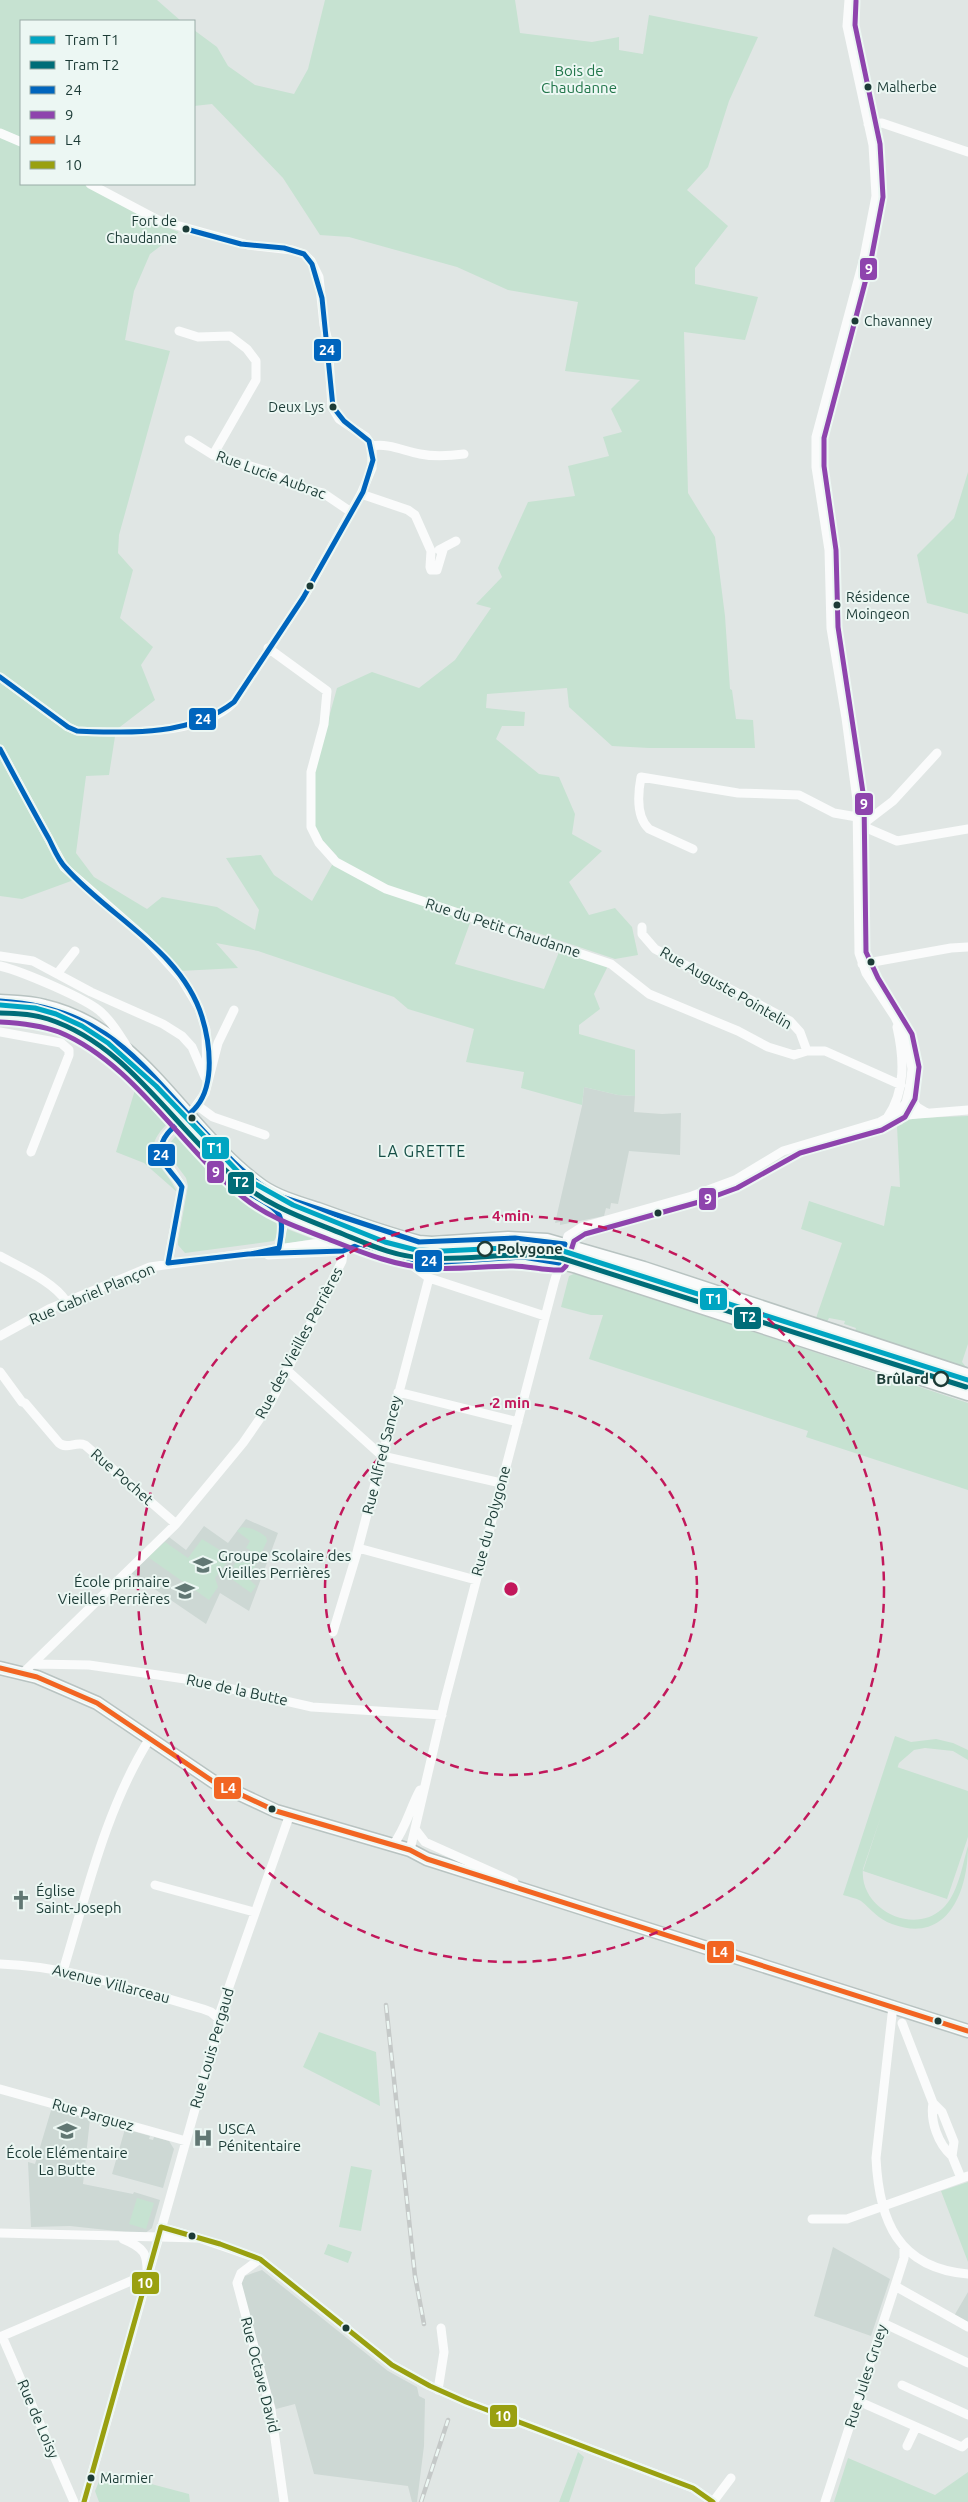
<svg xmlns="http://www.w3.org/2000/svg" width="968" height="2502" viewBox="0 0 968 2502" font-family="Ubuntu,sans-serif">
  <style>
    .built { fill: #cdd8d4 }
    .green { fill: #c6e2d1 }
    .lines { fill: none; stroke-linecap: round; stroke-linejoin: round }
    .secondary-casing { stroke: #b8c3c1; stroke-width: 15 }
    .street { stroke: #fafbfb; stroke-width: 9 }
    .secondary { stroke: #fafbfb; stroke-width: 12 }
    .tram { stroke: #c5c9c8; stroke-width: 1 }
    .rail-casing { stroke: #c5c9c8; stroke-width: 4.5 }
    .rail { stroke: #ecf7f3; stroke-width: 2.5; stroke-dasharray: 8; stroke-linecap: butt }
    .street-bridge { stroke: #fafbfb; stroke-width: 9 }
    .bus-1-casing { stroke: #ecf7f3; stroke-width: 9 }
    .bus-2-casing { stroke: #ecf7f3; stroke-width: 9 }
    .bus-3-casing { stroke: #ecf7f3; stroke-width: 9 }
    .bus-4-casing { stroke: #ecf7f3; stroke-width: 9 }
    .bus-1 { stroke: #0065bd; stroke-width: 5 }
    .bus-2 { stroke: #8e44ad; stroke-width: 5 }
    .bus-3 { stroke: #f26522; stroke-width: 5 }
    .bus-4 { stroke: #99a010; stroke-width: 5 }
    .tram-1-casing { stroke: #ecf7f3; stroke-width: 9 }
    .tram-2-casing { stroke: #ecf7f3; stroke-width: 9 }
    .tram-1 { stroke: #00a5c2; stroke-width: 5 }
    .tram-2 { stroke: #006d78; stroke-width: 5 }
    .ring { fill: none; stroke: #c2185b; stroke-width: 2.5; stroke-dasharray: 9 6 }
    .bus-dot { fill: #1c3b36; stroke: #ecf7f3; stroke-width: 2 }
    .stop-dot { fill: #ecf7f3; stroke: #1c3b36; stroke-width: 2.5 }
    .labels { text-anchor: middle; stroke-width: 4; stroke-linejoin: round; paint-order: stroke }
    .bus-label { font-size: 14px; fill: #1c3b36; stroke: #ecf7f3; text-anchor: start }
    .park-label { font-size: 15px; fill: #22764b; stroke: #ecf7f3 }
    .street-label { font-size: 15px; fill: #1c3b36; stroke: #ecf7f3 }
    .stop-label { font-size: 15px; font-weight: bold; fill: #1c3b36; stroke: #ecf7f3; text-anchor: start }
    .poi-label { font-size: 15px; fill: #1c3b36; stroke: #ecf7f3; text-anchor: start }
    .neighbourhood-label { font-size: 16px; letter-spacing: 1px; fill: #164f46; stroke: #ecf7f3 }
    .centre { fill: #c2185b; stroke: #ecf7f3; stroke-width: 2.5 }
    .ring-label { font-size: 15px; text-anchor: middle; font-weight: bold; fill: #c2185b; stroke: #ecf7f3; stroke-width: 4; stroke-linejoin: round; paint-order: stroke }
    .line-badge { stroke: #ecf7f3; stroke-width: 2 }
    .badge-label { font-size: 14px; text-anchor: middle; font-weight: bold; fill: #fff }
  </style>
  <rect width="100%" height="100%" fill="#e0e6e4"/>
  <path class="built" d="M584,1087L618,1095L635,1096L634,1112L662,1114L681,1113L680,1155L629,1151L618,1204L611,1203L610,1209L606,1208L604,1216L560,1225V1222L555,1223L582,1106Z
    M246,1519L278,1533L249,1611L220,1593L206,1624L131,1573L169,1537L186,1550L204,1526L228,1543Z
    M52,2107L90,2119L83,2184L133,2194L134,2192L160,2200L152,2228L144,2234L70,2226L31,2227L28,2162L35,2164Z
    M125,2129L150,2136L149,2139L153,2140L154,2137L169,2141L174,2149L163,2188L112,2174Z
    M833,2247L890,2279L871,2336L814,2316Z
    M262,2270L388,2371L417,2387L419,2396L425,2399L424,2446L417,2502H412L408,2486L314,2474L295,2404L276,2409L240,2284L245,2276Z
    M968,2292V2324L954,2316Z"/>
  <path class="green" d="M0,0H157L181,21H21V137L0,129Z
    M325,0H515L520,33L592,42L619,37V50L643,54L649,15L758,37L729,101L708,167L687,190L728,226L695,268V284L758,297L745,340L684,332L688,493L715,537L725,616L730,689L732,690L736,719L753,720L755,748H649L612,746L569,707L567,688L487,694L486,708L525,712L524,726H502L496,739L539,774L559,777L575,814L572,834L602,851L569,882L589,915L615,908L632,927L638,955L615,959L474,912L455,964L544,989L559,952L608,966L594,994L600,1009L579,1025V1034L635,1050V1096L618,1095L584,1087L582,1105L521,1088L524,1072L466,1062L474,1029L408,1009L394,997L258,951L216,943L238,968L180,971L82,877L22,899L0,896V134L21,142V184H85L152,222L179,232L150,254L134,291L125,340L170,351L119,535L118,553L133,570L120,618L153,647L141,665L155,700L116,730L109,775L86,776L76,853L94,877L147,909L162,897L217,907L255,930L259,910L226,858L261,855L274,875L312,901L337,856L314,831L315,768L337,688L372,672L419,688L455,660L491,608L476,604L502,577L498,568L528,502L575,496L568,466L609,456L603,437L622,432L611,409L640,380L565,371L578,302L508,290L457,267L349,237L320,235L283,178L212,104L194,106V30L217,47L228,66L255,85L294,94L308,69Z
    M968,472V614L927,603L917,555L954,518Z
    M135,1090L167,1124C136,1155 166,1166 177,1192L144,1163L116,1152Z
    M968,1116V1344L962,1362L966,1367L855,1331L856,1328L844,1324L845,1321L829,1318L827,1322L816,1318L842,1243L801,1229L809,1201L884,1226L891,1186L900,1187L897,1126L903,1124L902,1121L918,1118Z
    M179,1132L224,1180L245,1198L276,1218L279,1231L274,1241L185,1253L178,1245V1241L188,1186L186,1178L169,1155L170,1143Z
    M287,1229L313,1239L285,1244L283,1241Z
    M576,1273L968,1403V1490L806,1437L808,1431L589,1359L603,1315H591L561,1307L569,1276Z
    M242,1527C252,1528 259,1531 266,1537L267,1541L249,1579L256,1586L251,1593L233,1580L238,1573L233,1566L237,1561L242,1563L250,1550L246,1548L250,1541L237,1531Z
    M202,1539L231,1557L215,1578L218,1587L209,1600L148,1557L165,1542L188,1558Z
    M895,1736L911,1742L936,1739L953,1743L968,1750V1760L953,1751L925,1748L914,1750L899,1763L863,1869C859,1908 912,1936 942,1909C958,1895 962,1866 968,1846C968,1891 948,1945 892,1924C878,1919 872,1910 861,1901C856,1898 849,1897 843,1895Z
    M897,1767L968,1791V1837L947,1899L863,1871Z
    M319,2032L376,2052L380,2106L303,2067Z
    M351,2166L372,2170L361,2231L339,2227Z
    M968,2182V2262L941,2191Z
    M137,2198L154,2203L146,2229L129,2224Z
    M328,2244L352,2252L348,2263L324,2254Z
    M578,2452L584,2457L569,2502H559Z
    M848,2458L935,2495L968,2472V2502H834Z
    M106,2472L189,2494L190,2502H99L95,2491L100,2479L103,2480Z"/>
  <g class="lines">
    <defs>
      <path id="secondary" d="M0,1001C15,1002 30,1002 45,1006C142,1028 186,1132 262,1186C278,1197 299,1203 318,1209C351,1221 385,1233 419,1242L432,1243L508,1238L547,1240L644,1268L968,1375
        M0,1014C24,1016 48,1018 70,1029C156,1069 195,1169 280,1212C297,1220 315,1226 333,1233C359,1243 387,1257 415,1260C451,1264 486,1256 521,1257C540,1258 559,1262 577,1267L968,1394
        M0,1668L37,1677L97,1703L214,1782L276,1811L410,1850L427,1859L968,2031"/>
    </defs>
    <use href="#secondary" class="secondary-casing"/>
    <path class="street" d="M868,124L882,123L968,152
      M0,133L21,142
      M179,331L198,337L230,336L247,349L256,361V380L213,455
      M189,440L213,455L267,471L309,490L323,493L351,512
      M372,446C388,443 404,451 420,454C435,457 449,456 464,454
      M361,494L408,510L415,515L431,551L430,567L431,570H437L443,550
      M439,550L456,541
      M268,648L327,691L324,724L311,772V827L319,843L336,862L386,889L611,964L649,994L738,1031L768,1047L794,1055L807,1051H825L901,1085
      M0,677L68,727L77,731C122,733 201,736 234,702L305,595L361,494L372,468V446L366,437L339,419L332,407L328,341L324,325L319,277L311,261L304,254L292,250L248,245L158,220L90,184
      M0,749L64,867L145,938L181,978L199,1008L206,1030L207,1084
      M858,824H863L893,801L937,753
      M863,824L869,829L897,841L968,829
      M693,849L649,829C636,817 638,793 641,777L738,793L799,795L834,813L857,817
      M642,927V934L655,949L790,1021L800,1032L807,1051
      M0,956L33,961L91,992L163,1024L182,1036L192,1047L205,1077
      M862,964L951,948L968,947
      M0,966C21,971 88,999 102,1013C113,1023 120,1036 128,1048
      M57,974L75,951
      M0,1032L61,1043L69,1050V1055L31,1152
      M908,1095L917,1107L927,1113
      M198,1106L213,1117L265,1135
      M193,1110L205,1093L218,1043L234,1010
      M894,1116L968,1110
      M887,1118C906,1091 904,1058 897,1027
      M276,1211L283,1225L279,1248
      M347,1238L376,1235L384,1236
      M268,1255L343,1251L360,1244
      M0,1256C21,1268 53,1281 66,1301
      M404,1259L429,1278L545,1316
      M168,1263L182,1187L161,1155L164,1138L170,1131
      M0,1336L49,1309L150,1267L335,1241
      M288,1371L382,1456L501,1483
      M0,1372L22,1402L25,1403L59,1443C67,1450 76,1441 85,1445L176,1524
      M398,1392L518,1422
      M964,1393L968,1381
      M358,1548L476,1580
      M333,1632L356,1556L429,1278
      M34,1664L89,1665L192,1680L312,1707L442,1715
      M23,1673L176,1524L243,1443L270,1404L342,1261L343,1251L330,1242
      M415,1829L425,1842L514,1882
      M393,1845C406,1828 410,1808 420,1790
      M410,1850L445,1700L554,1283L568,1236L582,1227L692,1196L735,1180L783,1151L880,1122L898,1112L906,1103L910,1086L912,1069L908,1044L895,1017L866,973L859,953L857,800L846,718L831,628L829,550L816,467V437L864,258L876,196L873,145L847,26L849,0
      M155,1885L254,1912
      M0,1964C69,1966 137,1990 203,2009L211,2012L218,2018
      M63,1971C87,1892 106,1808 150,1738
      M893,2006L876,2158C879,2221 898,2268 968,2274
      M902,2023L933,2103L942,2112L954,2142L952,2156L961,2178
      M0,2089L186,2141
      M933,2103C930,2121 938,2144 952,2156
      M812,2219H847L968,2176
      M161,2227L192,2236
      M0,2233L199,2238L260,2259L392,2365L430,2386L466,2402L693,2488L713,2502
      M260,2259L241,2273L237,2283L271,2410L284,2502
      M895,2286L968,2327
      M883,2323L968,2363
      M2,2336L74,2502
      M0,2337L138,2278L147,2277C148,2254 145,2248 123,2239
      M902,2385L968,2415
      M438,2390L444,2352L441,2328
      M858,2401L962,2447L968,2442
      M907,2446L916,2427
      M84,2502L218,2028V2018L290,1814
      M713,2502L731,2478
      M825,2502L895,2286L904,2258V2249"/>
    <use href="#secondary" class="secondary"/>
    <path class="tram" d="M614,1266L653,1282"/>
    <defs>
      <path id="rail" d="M386,2005L415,2276L424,2324
        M421,2502L448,2420"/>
    </defs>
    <use href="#rail" class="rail-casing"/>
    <use href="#rail" class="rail"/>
    <path class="street-bridge" d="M170,1131L193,1110"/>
    <defs>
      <path id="bus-1" d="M0,677L68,727L77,731C131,733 190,736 234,702L303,598L363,492L373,460L369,441L344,421L333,407L322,298L312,264L304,254L284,248L241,244L186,229
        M0,749C16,779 32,809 49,839C54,849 58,860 66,868C109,917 182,951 202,1017C210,1043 215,1083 197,1106C186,1121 160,1130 161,1152C161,1165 176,1176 182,1187L168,1263
        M0,1001C114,1008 145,1072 217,1145C236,1165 256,1185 282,1197L419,1242L515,1238L565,1244L559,1263L523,1257L444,1262L415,1260L360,1244L343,1251L248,1254L168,1263
        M249,1193C280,1212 286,1210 279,1248L251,1254"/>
      <path id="bus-2" d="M0,1022C20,1023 40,1025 59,1032C134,1063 181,1148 244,1198C269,1218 299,1228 328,1239C361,1252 394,1266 430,1268C457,1270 485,1266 513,1266C529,1266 546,1271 562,1270L566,1266L574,1241L585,1234L699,1202L737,1188L800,1153L882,1130L905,1117L915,1099L919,1067L912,1034L878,978L866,952L864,799L838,627L836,550L824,466V438L871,260L883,197L880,144L855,25L856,1"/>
      <path id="bus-3" d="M0,1668L37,1677L97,1703L214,1782L276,1811L410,1850L427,1859L968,2031"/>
      <path id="bus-4" d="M84,2502L161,2227L220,2244L260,2259L392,2365L430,2386L466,2402L693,2488L713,2502"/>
    </defs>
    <use href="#bus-1" class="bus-1-casing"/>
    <use href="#bus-2" class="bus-2-casing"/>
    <use href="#bus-3" class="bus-3-casing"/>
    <use href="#bus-4" class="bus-4-casing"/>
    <use href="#bus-1" class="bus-1"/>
    <use href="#bus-2" class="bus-2"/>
    <use href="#bus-3" class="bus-3"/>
    <use href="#bus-4" class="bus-4"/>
    <defs>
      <path id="tram-1" d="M0,1005L35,1008L56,1014L82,1026L108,1043L156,1086L243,1177L293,1205L385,1242L416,1250L443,1251L528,1247L563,1251L968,1380"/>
      <path id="tram-2" d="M0,1013C16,1013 33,1014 48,1019C146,1051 188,1162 277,1206C298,1217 321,1225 343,1234C370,1245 396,1257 426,1258C472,1261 516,1250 561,1258L966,1387"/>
    </defs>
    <use href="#tram-1" class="tram-1-casing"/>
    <use href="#tram-2" class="tram-2-casing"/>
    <use href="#tram-1" class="tram-1"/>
    <use href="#tram-2" class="tram-2"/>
  </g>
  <g class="ring">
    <circle cx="511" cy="1589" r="186"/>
    <circle cx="511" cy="1589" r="373"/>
  </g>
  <defs>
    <symbol id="school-bare" viewBox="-9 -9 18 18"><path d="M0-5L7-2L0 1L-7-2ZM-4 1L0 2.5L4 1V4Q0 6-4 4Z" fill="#617773" stroke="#ecf7f3" stroke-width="2.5" paint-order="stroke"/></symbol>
    <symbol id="church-bare" viewBox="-9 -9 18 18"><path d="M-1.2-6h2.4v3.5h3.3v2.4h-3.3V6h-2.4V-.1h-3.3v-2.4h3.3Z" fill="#617773" stroke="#ecf7f3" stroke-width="2.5" paint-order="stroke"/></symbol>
    <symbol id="hospital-bare" viewBox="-9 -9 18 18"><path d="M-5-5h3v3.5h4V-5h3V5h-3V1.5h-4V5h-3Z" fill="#617773" stroke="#ecf7f3" stroke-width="2.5" paint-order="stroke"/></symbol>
  </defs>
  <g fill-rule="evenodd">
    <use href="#school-bare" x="189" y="1551" width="28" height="28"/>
    <use href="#school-bare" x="171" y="1577" width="28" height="28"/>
    <use href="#church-bare" x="7" y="1886" width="28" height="28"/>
    <use href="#school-bare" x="53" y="2117" width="28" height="28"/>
    <use href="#hospital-bare" x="189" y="2124" width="28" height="28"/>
  </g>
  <g class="bus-dot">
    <circle cx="868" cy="87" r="4.5"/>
    <circle cx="186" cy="229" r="4.5"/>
    <circle cx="855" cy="321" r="4.5"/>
    <circle cx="333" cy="407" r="4.5"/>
    <circle cx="310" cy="586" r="4.5"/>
    <circle cx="837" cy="605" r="4.5"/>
    <circle cx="871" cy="962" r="4.5"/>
    <circle cx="192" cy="1118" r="4.5"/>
    <circle cx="658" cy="1213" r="4.5"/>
    <circle cx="272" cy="1809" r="4.5"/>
    <circle cx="938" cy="2021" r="4.5"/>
    <circle cx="192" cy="2236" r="4.5"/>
    <circle cx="346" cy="2328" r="4.5"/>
    <circle cx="91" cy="2478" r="4.5"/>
  </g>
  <g class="stop-dot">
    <circle cx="485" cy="1249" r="7"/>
    <circle cx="941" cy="1379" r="7"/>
  </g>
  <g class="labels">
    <g class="bus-label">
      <text x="877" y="92">Malherbe</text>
      <text x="177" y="226" text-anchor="end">Fort de<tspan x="177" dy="17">Chaudanne</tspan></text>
      <text x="864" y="326">Chavanney</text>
      <text x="324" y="412" text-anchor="end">Deux Lys</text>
      <text x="846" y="602">Résidence<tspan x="846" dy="17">Moingeon</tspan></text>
      <text x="100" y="2483">Marmier</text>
    </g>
    <g class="park-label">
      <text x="579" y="76">Bois de<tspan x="579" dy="17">Chaudanne</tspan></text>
    </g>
    <g class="street-label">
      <text transform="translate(271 475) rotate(20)" y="5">Rue Lucie Aubrac</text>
      <text transform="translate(503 928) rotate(18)" y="5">Rue du Petit Chaudanne</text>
      <text transform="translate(726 988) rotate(30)" y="5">Rue Auguste Pointelin</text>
      <text transform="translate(92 1294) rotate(-23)" y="5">Rue Gabriel Plançon</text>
      <text transform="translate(299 1343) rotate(-62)" y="5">Rue des Vieilles Perrières</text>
      <text transform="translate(382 1455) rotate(-76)" y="5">Rue Alfred Sancey</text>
      <text transform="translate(122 1477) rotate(41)" y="5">Rue Pochet</text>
      <text transform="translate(491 1521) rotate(-75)" y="5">Rue du Polygone</text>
      <text transform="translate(237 1690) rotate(12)" y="5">Rue de la Butte</text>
      <text transform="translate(111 1984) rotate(14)" y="5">Avenue Villarceau</text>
      <text transform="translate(212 2048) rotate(-74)" y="5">Rue Louis Pergaud</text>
      <text transform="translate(93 2115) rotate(16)" y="5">Rue Parguez</text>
      <text transform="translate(260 2375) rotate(76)" y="5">Rue Octave David</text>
      <text transform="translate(866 2376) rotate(-72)" y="5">Rue Jules Gruey</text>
      <text transform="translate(38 2419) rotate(67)" y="5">Rue de Loisy</text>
    </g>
    <g class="stop-label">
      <text x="497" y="1254">Polygone</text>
      <text x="929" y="1384" text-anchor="end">Brûlard</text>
    </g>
    <g class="poi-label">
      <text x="218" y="1561">Groupe Scolaire des<tspan x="218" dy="17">Vieilles Perrières</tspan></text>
      <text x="170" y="1587" text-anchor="end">École primaire<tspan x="170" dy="17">Vieilles Perrières</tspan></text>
      <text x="36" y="1896">Église<tspan x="36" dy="17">Saint-Joseph</tspan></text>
      <text x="218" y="2134">USCA<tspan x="218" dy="17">Pénitentaire</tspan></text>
      <text x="67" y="2158" text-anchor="middle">École Elémentaire<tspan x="67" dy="17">La Butte</tspan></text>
    </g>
    <g class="neighbourhood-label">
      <text x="422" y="1157">LA GRETTE</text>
    </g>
  </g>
  <circle cx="511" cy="1589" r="8" class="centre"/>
  <g class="ring-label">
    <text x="511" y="1221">4 min</text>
    <text x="511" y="1408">2 min</text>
  </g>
  <g class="line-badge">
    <rect x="859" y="257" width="19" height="24" rx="5" fill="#8e44ad"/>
    <rect x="313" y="338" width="29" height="24" rx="5" fill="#0065bd"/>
    <rect x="188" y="707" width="29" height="24" rx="5" fill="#0065bd"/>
    <rect x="854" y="792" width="20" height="24" rx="5" fill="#8e44ad"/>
    <rect x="201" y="1136" width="29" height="24" rx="5" fill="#00a5c2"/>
    <rect x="147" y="1143" width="29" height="24" rx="5" fill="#0065bd"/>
    <rect x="206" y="1160" width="19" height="24" rx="5" fill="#8e44ad"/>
    <rect x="227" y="1171" width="28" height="24" rx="5" fill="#006d78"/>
    <rect x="698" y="1187" width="19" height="24" rx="5" fill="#8e44ad"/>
    <rect x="414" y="1249" width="29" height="24" rx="5" fill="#0065bd"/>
    <rect x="699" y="1287" width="29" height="24" rx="5" fill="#00a5c2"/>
    <rect x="733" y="1306" width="29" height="24" rx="5" fill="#006d78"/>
    <rect x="213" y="1776" width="29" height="24" rx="5" fill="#f26522"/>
    <rect x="706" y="1940" width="29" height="24" rx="5" fill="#f26522"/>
    <rect x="131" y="2271" width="29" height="24" rx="5" fill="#99a010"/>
    <rect x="489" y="2404" width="29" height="24" rx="5" fill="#99a010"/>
  </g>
  <g class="badge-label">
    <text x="869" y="274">9</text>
    <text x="327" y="355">24</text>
    <text x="203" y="724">24</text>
    <text x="864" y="809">9</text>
    <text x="215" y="1153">T1</text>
    <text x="161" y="1160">24</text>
    <text x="216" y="1177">9</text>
    <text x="241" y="1187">T2</text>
    <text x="708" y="1204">9</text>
    <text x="429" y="1266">24</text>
    <text x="714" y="1304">T1</text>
    <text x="748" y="1322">T2</text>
    <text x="228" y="1793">L4</text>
    <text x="720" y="1957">L4</text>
    <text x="145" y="2288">10</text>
    <text x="503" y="2421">10</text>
  </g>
  <rect x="20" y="20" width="175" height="165" fill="#ecf7f3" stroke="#99aca7"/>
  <rect x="30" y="36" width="25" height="8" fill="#00a5c2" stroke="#99aca7"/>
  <text x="65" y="45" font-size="15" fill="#1c3b36">Tram T1</text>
  <rect x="30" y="61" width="25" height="8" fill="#006d78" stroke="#99aca7"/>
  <text x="65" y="70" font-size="15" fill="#1c3b36">Tram T2</text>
  <rect x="30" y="86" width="25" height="8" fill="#0065bd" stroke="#99aca7"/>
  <text x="65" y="95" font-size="15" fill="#1c3b36">24</text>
  <rect x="30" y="111" width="25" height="8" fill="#8e44ad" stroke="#99aca7"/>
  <text x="65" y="120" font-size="15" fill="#1c3b36">9</text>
  <rect x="30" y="136" width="25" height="8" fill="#f26522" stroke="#99aca7"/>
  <text x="65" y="145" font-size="15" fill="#1c3b36">L4</text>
  <rect x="30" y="161" width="25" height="8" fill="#99a010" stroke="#99aca7"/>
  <text x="65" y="170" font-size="15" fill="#1c3b36">10</text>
</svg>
